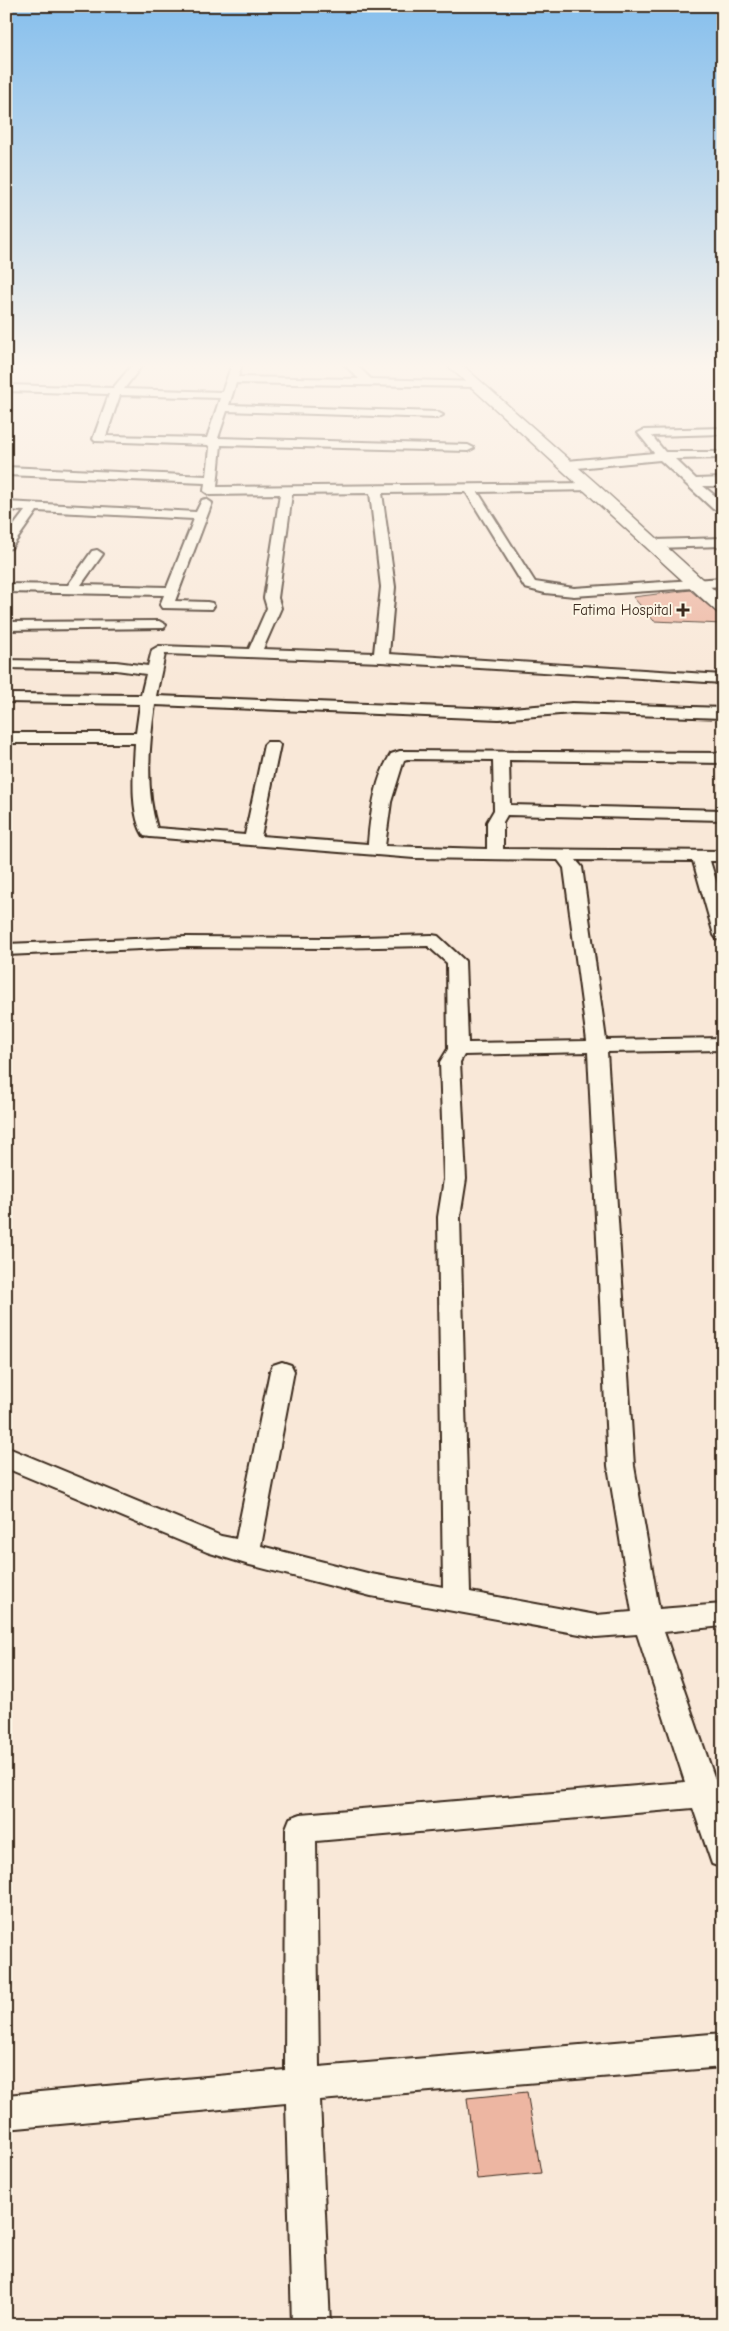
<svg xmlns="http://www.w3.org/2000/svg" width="729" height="2331" viewBox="0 0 729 2331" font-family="'Comic Neue',sans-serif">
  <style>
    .building { fill: #edb6a2; stroke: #3b2a1e }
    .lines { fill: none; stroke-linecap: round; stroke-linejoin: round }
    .street-casing { stroke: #3b2a1e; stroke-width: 4 }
    .secondary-casing { stroke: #3b2a1e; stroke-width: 3 }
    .street { fill: #fcf5e5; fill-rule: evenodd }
    .secondary { fill: #fcf5e5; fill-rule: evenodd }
    .poi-dot { fill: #3b2a1e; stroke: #fcf5e5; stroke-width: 2 }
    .labels { text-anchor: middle; stroke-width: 4; stroke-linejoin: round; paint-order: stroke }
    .far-poi-label { font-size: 15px; fill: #3b2a1e; stroke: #fcf5e5; text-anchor: end }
  </style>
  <rect width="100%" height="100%" fill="#f9e8d8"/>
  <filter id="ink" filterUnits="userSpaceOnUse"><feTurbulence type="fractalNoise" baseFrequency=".02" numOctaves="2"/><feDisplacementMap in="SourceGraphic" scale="10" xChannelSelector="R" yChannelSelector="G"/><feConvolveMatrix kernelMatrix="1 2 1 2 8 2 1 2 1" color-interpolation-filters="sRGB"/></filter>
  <g filter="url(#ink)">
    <path class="building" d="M690,590L723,618V624L654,621L633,597Z
      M527,2092L541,2173L477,2179L467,2098Z"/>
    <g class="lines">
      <defs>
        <path id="street" d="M133,364H143L124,389L222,392L232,364H242L238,377L359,379L344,364H355L371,379L480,382L481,384L476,387L236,383L229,405L437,412L443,415L437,418L227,411L218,438L468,445L474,448L468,451L221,445L217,487L592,483L598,487L596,490L478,492L535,582L574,588L723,578V586L574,596L545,593L525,588L466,492L382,493L395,587L389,654L723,675V683L381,662L165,654L156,696L499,709L572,703L723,708V718L572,713L499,719L155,705C149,745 145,788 157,828L245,835L264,745L267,742H277L280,745L261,836L368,844C370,816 375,778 391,754L400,751L723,753V763L509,760L510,805L723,810V820L507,815L503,822V849L723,851V861H710L723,903V940L717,939L714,935L693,861L576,860L582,867L606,1040L723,1038V1050L607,1052L634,1466L659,1609L723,1604V1626L664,1632L720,1794L723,1807V1868L712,1864L693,1808L316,1841L319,2067L723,2033V2067L320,2100L330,2325H292L286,2103L6,2129V2095L285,2070L286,1828L290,1818L301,1814L685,1782L637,1634L596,1637L371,1596L246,1564L207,1552L6,1468V1447L221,1536L236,1539L270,1371L273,1365L282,1362L291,1365L294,1371L261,1546L371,1574L443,1587L438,1217L444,1179L440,1062L448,1049L447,963L428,946L327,948L186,947L6,955V944L186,937L327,938L432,935L438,936L465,961L468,1043L587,1041L564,868L558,860L414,858L150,837L144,836C129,814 134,768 135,743H6V733H136L140,704L6,702V694L141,695L146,674L116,670L6,668V660L116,662L148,666L152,650L159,646L249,649L267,608L264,598L280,494L210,495L204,491L205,483L6,475V467L207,476L210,448L208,445L95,441L93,439L109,394L6,391V385L113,388ZM120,395L220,398L207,438L106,436ZM370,493L381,587L374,653L263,649L281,608L278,598L292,494ZM407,759L493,760L494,810L487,822V849L385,846L391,802L404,760ZM588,1052L608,1466L632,1612L596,1615L470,1592L460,1217L466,1179L460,1062L464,1055Z
          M723,428V434L652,436L665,452H723V458L675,459L696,479L723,478V486H703L723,502V510L713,509L660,460L567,469L561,465L567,461L654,453L638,433L644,430Z
          M206,499L212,503L175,601L207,602L212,603L214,606L212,609L162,608L160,605L164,595L6,592V584L68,585L92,551L97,550L103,554L81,585L167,587L194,519L37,511L11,548L6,549V536L25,511L6,510V502L196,512L202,500Z
          M723,538V546L654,548L648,544L654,540Z
          M159,621L166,625L164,628L6,630V622Z"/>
        <path id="secondary" d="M446,364H461L597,484L723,598V613L717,612Z"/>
      </defs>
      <use href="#street" class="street-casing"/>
      <use href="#secondary" class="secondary-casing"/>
      <use href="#street" class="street"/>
      <use href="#secondary" class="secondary"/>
    </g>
  </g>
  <linearGradient id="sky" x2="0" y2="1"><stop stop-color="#86bfed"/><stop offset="0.53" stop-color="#fcf5ed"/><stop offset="1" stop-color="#fcf5ed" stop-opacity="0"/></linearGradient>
  <rect width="729" height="690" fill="url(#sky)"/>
  <path class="poi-dot" d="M680.5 602.5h5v5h5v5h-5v5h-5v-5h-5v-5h5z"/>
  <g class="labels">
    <g class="far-poi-label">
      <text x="672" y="615">Fatima Hospital</text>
    </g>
  </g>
  <rect width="729" height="2331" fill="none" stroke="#fcf5e5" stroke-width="25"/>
  <rect x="12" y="12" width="704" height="2306" fill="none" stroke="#3b2a1e" stroke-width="2" filter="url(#ink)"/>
</svg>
